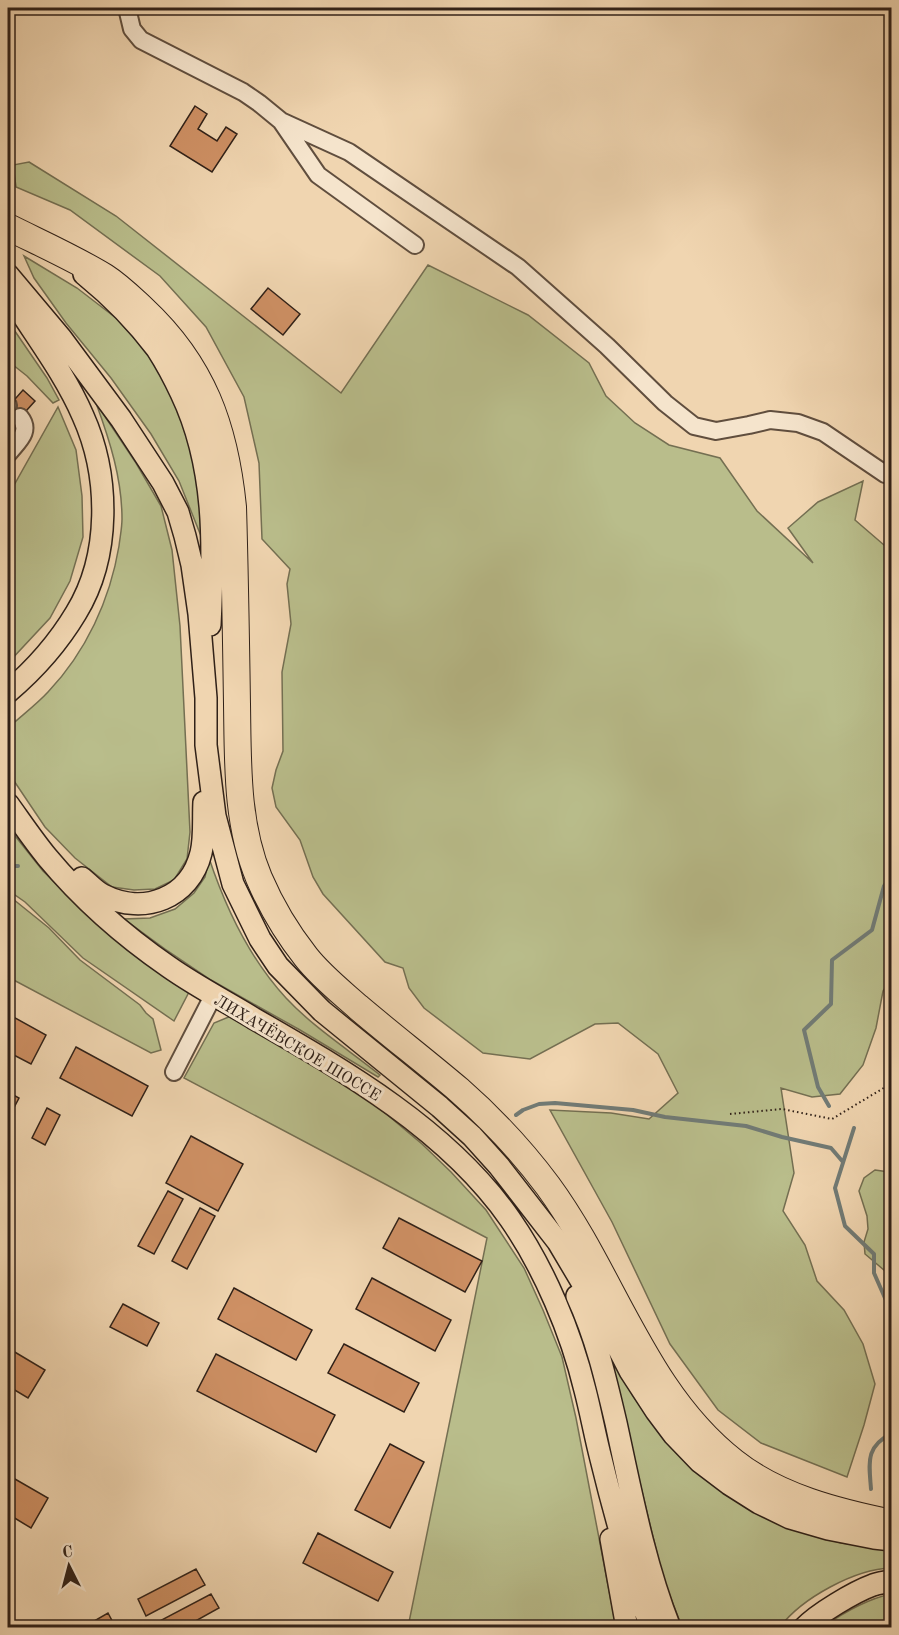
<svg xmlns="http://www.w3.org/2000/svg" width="899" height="1635" viewBox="0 0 899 1635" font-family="'Old Standard TT',serif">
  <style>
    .green { fill: #b9bd8b; stroke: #746f52; stroke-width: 1.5 }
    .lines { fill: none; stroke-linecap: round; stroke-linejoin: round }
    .stream { stroke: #717b76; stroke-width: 4 }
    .building { fill: #ce9064; stroke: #302118; stroke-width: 1.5 }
    .minor-casing { stroke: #604e3e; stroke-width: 20 }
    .major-casing { stroke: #302118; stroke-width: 24 }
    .highway-casing { stroke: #302118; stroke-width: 28 }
    .path { stroke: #302118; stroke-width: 2; stroke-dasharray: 1.5 3; stroke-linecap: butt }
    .minor { stroke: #f5e4cc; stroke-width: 16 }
    .major { stroke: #f0d5b0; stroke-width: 21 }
    .highway { stroke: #f0d5b0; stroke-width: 26 }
    .labels { text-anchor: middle; stroke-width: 6; stroke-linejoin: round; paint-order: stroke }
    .street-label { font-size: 16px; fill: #302118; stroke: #f5e4cc }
  </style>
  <rect width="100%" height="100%" fill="#f0d5b0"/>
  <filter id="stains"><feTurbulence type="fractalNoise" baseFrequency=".00333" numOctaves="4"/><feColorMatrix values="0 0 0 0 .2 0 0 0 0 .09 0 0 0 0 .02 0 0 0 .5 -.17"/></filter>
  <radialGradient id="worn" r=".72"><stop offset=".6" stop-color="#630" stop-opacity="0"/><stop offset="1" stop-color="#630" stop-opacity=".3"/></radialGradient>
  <path class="green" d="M29,162L116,216L341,393L428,265L528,315L589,363L606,396L635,423L669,445L720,458L757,511L813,563L788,528L818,502L863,481L855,520L891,551V979L883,991L876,1028L863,1065L840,1094L812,1097L781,1088L794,1173L783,1211L805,1245L817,1281L844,1310L863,1344L875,1384L864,1425L847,1477L761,1443L718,1410L670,1344L612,1222L550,1110L611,1113L649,1119L678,1093L658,1054L618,1023L595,1024L530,1059L483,1053L424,1008L409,988L403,968L385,962L323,894L313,877L300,840L276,807L272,788L276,770L283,751L282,672L291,624L287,584L290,569L262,539L259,463L244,397L206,327L160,276L70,210L16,187L13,165Z
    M24,256L77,288L116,318L150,356L169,388L186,424L195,464L205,546L179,481L151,434L111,378L66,323L34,278Z
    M8,321L47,378L59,400L53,403L27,376L8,361Z
    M96,403L136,463L161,506L172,550L180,626L190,832L187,859L174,880L155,889L134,890L112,887L75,858L45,827L8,772V728C21,716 36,705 48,692C86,652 110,600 119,546C120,537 122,528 122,519C122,479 110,441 96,403Z
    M58,407L76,450L82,496L83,537L70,581L50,618L8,663V496Z
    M8,827L43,871L91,917L133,954L189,992L174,1021L83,958L25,902L8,890Z
    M209,858C226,909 249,958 286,998C313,1027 349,1050 380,1075L378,1077L300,1030L211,980L165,949L124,919L150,918L175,909L194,893L205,877Z
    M8,895L49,928L80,960L140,1005L146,1013L153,1019L161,1050L151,1053L8,977Z
    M231,1016L316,1065L378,1107L422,1144L451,1172L486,1210L524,1268L543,1310L562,1357L576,1418L616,1627H408L487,1238L184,1078L214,1023Z
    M875,1170L889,1172L891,1174V1276L865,1254L864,1242L868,1229L867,1216L859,1191L864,1178Z
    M614,1362L633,1396L665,1440L786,1527L841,1543L891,1549V1568C855,1569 802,1598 780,1627H682L663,1578L611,1364Z
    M891,1594V1627H823C843,1613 867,1599 891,1594Z"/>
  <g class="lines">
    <path class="stream" d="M8,866H18
      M829,1106L818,1087L804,1030L831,1004L832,960L872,930L884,886L892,874
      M516,1115L523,1110L539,1104L555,1103L633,1110L665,1117L746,1126L782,1137L831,1148L843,1162
      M854,1128L835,1188L845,1226L874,1254V1273L892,1314
      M871,1489C869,1462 865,1447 892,1433"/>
  </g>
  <path class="building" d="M195,106L207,114L198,129L217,141L226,127L237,134L212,172L170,146Z
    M268,288L300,314L283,335L251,309Z
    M23,390L35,401L8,431V407Z
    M8,1014L46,1035L31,1064L8,1052Z
    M76,1047L148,1086L132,1116L60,1078Z
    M8,1092L19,1098L8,1119Z
    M47,1108L60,1115L45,1145L32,1138Z
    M191,1136L243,1164L218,1211L166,1183Z
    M168,1191L183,1199L154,1254L138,1246Z
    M200,1208L215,1216L187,1269L172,1261Z
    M399,1218L482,1261L465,1292L383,1248Z
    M372,1278L451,1320L435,1351L356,1309Z
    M234,1288L312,1330L296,1360L218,1319Z
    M123,1304L159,1323L147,1346L110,1327Z
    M344,1344L419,1383L404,1412L328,1373Z
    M8,1348L45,1370L28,1398L8,1386Z
    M216,1354L335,1415L316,1452L197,1391Z
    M390,1444L424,1462L390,1528L355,1510Z
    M8,1475L48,1498L31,1528L8,1514Z
    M318,1533L393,1572L378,1601L303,1563Z
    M196,1569L205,1585L146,1616L138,1599Z
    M211,1594L219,1608L183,1628H153L152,1625Z
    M108,1613L116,1628H82Z"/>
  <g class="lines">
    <defs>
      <path id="minor" d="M127,8L132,29L141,40L243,92L259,103L281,121L318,175L415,245
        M281,121L349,152L518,267L607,346L665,403L694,426L716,431L749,425L770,420L798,423L823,432L885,474L892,476
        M8,405V406
        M8,454C17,442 32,432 20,417
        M174,1072L213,996"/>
      <path id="major" d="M84,274C111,296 136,321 157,349C166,363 174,378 181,393C216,466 214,546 210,625
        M8,275L61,338L121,419L163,483L178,512L185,536L192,565L199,614L206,698V745L215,816L233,884L260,939L278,966L322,1011L440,1107L472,1136L499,1166L558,1242L599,1311L630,1371L656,1411L674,1435L700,1462L729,1484L759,1503L790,1518L828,1529L874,1538L892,1540
        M8,292C33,333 64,372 83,416C110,476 111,556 76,613C58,643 34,670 8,692
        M8,804C21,822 33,840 47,857C82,899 124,936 169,967C196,986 225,1001 253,1018C345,1071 448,1130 510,1219C544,1268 571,1332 585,1390C591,1413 595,1436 601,1459C615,1516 631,1573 651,1628
        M82,878C88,883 95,891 103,895C144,916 190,898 201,853C205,837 203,818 204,802
        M577,1296C596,1337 606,1380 616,1423C631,1492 644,1562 670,1628
        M611,1539L627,1628
        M804,1628C817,1614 854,1592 873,1585C879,1583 885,1582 892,1581"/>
      <path id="highway" d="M8,227C40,243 74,258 105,277C119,286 131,298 143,309C203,365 225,427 233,507C235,573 236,638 237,704C238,762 236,823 259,878C271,906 287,933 306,957C321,976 340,991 358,1007C391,1035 426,1062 459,1090C492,1119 522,1151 548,1186C614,1276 644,1392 734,1462C778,1497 838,1512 892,1523"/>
    </defs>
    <use href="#minor" class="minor-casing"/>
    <use href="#major" class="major-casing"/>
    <use href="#highway" class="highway-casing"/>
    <path class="path" d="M8,192L11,207
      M730,1114L782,1109L832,1119L892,1083"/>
    <use href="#minor" class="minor"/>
    <use href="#major" class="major"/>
    <use href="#highway" class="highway"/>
  </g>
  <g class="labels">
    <g class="street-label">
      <text transform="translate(298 1047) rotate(31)" y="6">ЛИХАЧЁВСКОЕ ШОССЕ</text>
    </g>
  </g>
  <rect width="899" height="1635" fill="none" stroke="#f0d5b0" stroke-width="30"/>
  <rect x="9" y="9" width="881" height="1617" fill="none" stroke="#302118" stroke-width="3"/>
  <rect x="15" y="15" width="869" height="1605" fill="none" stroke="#302118" stroke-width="1.5"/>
  <g transform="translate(69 1566) rotate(354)" stroke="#f5e4cc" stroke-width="4.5" paint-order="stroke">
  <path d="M0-4.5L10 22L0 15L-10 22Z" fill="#302118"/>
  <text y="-9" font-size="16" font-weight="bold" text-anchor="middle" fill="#302118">С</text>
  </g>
  <rect width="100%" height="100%" filter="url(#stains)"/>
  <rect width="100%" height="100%" fill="url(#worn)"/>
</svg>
